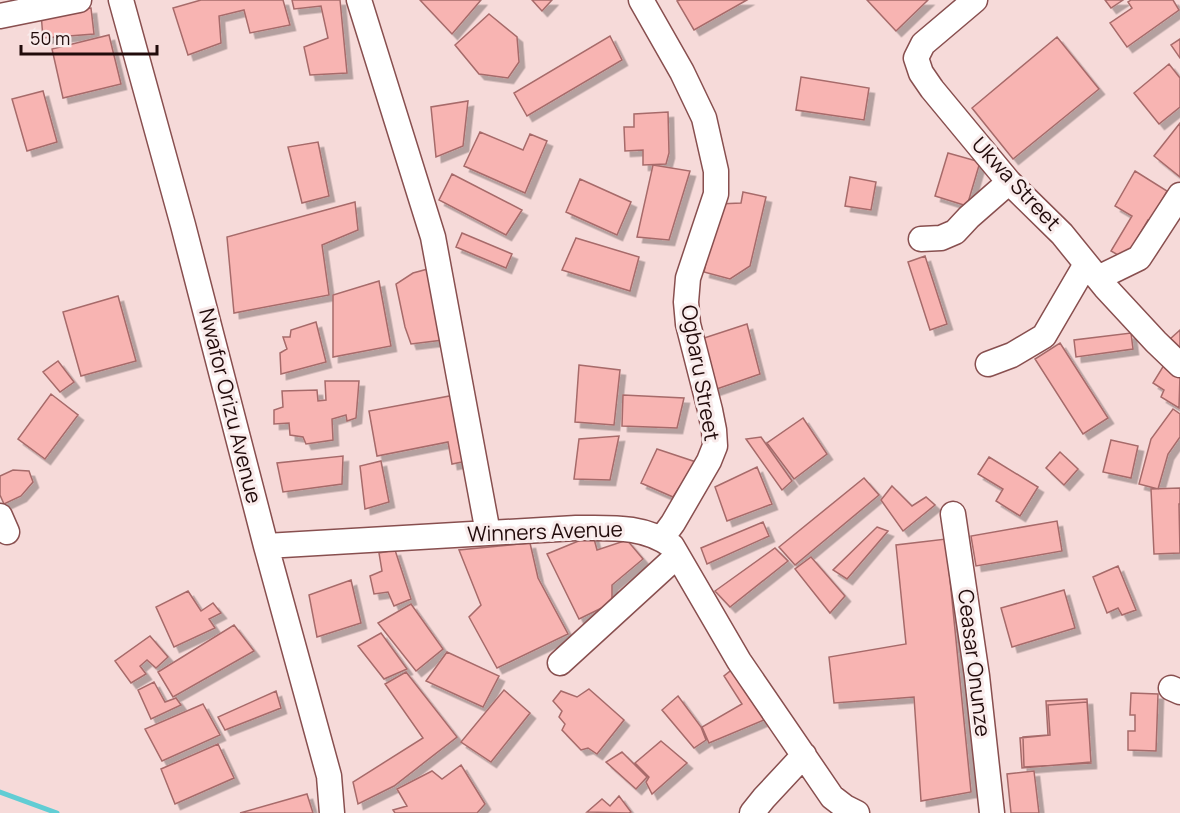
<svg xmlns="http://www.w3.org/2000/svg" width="1180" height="813" viewBox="0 0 1180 813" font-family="Manrope,sans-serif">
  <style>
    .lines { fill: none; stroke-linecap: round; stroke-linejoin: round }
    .stream { stroke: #61cdd4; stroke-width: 5 }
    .building { fill: #f8b4b2; stroke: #a76b6a; stroke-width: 1.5; filter: url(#shadow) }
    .minor-casing { stroke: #884f4f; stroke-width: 27 }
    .minor { stroke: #fff; stroke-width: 24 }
    .labels { text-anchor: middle; stroke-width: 6; stroke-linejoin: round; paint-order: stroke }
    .street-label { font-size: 21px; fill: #210b0b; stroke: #f9ebeb }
  </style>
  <defs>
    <filter id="shadow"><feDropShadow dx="5.5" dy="5.5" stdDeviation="0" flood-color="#0004"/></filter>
  </defs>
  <rect width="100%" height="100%" fill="#f6dad9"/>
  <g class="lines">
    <path class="stream" d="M0,792L57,813"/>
  </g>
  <path class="building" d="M201,0H283L290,25L250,33L244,10L219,16L221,43L188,55L173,8Z
    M292,0H340L347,73L310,75L304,47L328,38L321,6L294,9Z
    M420,0H481L452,34Z
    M532,0H552L542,11Z
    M680,0H747L694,30L677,1Z
    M867,0H928L896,31Z
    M1105,0H1123L1111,8Z
    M1131,0H1173L1179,10L1127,47L1110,23L1132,8L1128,2Z
    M91,8L94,34L43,38L41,13Z
    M489,14L517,37L519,62L508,78L479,74L455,45Z
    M109,35L121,84L63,98L52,49Z
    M610,36L622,60L527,116L514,93Z
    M1057,37L1099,89L1013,159L972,108Z
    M1180,39V58L1171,45Z
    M1169,64L1180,78V107L1159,124L1134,93Z
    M801,77L869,88L864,120L796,110Z
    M43,91L57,142L27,151L12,99Z
    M468,101L463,146L436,157L431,107Z
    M668,112L669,153L666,164L643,165V150L625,151L624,127H634V114Z
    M1180,123V177L1154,156Z
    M480,132L523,150L530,134L547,141L525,193L464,166Z
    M318,142L329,196L302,203L288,147Z
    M948,153L980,162L967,206L935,196Z
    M653,165L690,171L669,240L637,237Z
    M1135,171L1167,191L1158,207L1153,223L1148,220L1125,259L1111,251L1132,216L1115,206Z
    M452,174L522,210L506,235L439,200Z
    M850,177L876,182L871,210L845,206Z
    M580,179L631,202L617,235L566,212Z
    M743,192L766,197L750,266L730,279L704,272L718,204L741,203Z
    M355,202L358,230L322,245L329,295L234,313L227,237Z
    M462,233L512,254L506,268L456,247Z
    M576,238L639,257L630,291L562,270Z
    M925,256L947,324L930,330L908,262Z
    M435,267L443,340L411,344L405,327L396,284L413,273Z
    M379,281L391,346L333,357V295Z
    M118,296L136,361L81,376L63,312Z
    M316,322L326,362L281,374L280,353L287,349L283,337H290L291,330Z
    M747,324L760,374L708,392L698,340Z
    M1180,330V349L1170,339Z
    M1131,333L1133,349L1076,357L1074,340Z
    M1060,343L1108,418L1083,434L1035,359Z
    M58,361L74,382L60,392L43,372Z
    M579,365L620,370L614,425L575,422Z
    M1164,365L1180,375L1179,408L1161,397L1164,390L1153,383Z
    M325,381H359L356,418L347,421L346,415L332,419L333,440L306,444L303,437L290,435L289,423L274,424V410L283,407L282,391L317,390L318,401L326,400Z
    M51,394L78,415L45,459L18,439Z
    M455,395L467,461L452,464L448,442L377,456L369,411Z
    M623,395L684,398L677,428L622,426Z
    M1173,409L1180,414V437L1168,454L1158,489L1139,484L1151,439Z
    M803,418L827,454L794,479L767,443Z
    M619,436L610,480L574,479L579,439Z
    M761,437L792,481L782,490L746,439Z
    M1111,440L1138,446L1131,478L1103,472Z
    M657,449L696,462L673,497L641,483Z
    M1060,452L1078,469L1064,485L1046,468Z
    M343,456L342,484L283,492L277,463Z
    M989,457L1038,487L1020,516L996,501L1003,489L978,474Z
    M381,461L389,502L365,509L360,466Z
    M757,467L772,504L727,521L715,487Z
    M13,470L29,471L33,482L21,496L4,504L0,495V476Z
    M864,478L879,495L795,565L779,547Z
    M892,486L912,506L926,497L935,505L903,531L881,500Z
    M1180,488V504H1179L1180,553L1154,554L1151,489Z
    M1057,521L1062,551L976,566L971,536Z
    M763,522L769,536L707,564L701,548Z
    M877,527L888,531L847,579L833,570Z
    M593,535L597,550L627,540L643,559L612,585V603L579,619L547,554Z
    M946,539L971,792L921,801L914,697L834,703L829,657L906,644L896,545Z
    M530,543L538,578L568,634L497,668L469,617L481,605L459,550Z
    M775,548L788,561L730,607L715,591Z
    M395,550L411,599L394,606L388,592L374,594L370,576L382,571L379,553Z
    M811,557L845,596L830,613L795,569Z
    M1118,566L1136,610L1122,615L1118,608L1107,613L1093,577Z
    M351,580L361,623L317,637L309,595Z
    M1064,590L1075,628L1012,647L1001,608Z
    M188,591L201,611L213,603L221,613L209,619L215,628L174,647L156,607Z
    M411,604L443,649L416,671L378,623Z
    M234,625L254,651L173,697L158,672Z
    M381,633L407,669L384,679L358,646Z
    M150,636L168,657L156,668L147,660L140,666L146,674L131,683L115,661Z
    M447,652L499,676L483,707L426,681Z
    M734,668L764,720L709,743L702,727L742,704L724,676Z
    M406,672L457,737L394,786L358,804L353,782L423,738L385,684Z
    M154,682L165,702L176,698L181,705L151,719L138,690Z
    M589,689L624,720L597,754L588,748L581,750L562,730L565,724L559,717L562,711L553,701L561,691L577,697Z
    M504,690L530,713L491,762L461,742Z
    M276,691L281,708L225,730L218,717Z
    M1131,693L1158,694L1156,751L1128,750V731H1135V715H1130Z
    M678,696L701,727L706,740L694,748L662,710Z
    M1087,699L1091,763L1024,767L1023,737L1048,735L1046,701Z
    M1087,702L1091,762L1022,768L1020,738L1050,735L1048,705Z
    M203,704L220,735L162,761L145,729Z
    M661,741L687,763L652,794L646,782L649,777L635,763Z
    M218,744L234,778L175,804L161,769Z
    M622,752L647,777L636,789L606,762Z
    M461,765L485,804L477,813H395L393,810L407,806L397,789L432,771L442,779Z
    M1034,771L1039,813H1011L1007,774Z
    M307,794L313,813H240Z
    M619,796L631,812L629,813L587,812L602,799L610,806Z"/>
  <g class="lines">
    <defs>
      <path id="minor" d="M121,0L183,225L266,546L329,776L332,813
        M359,0L433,237L488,533
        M641,0L682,72L704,118L716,171V194L688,278L686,302L688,324L710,410L714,430L715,446L709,461L673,523L662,538
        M975,0L923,44L916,58L921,73L932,89L1009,182L1062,234L1105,287L1156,342L1180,365
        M0,16L79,0
        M921,239L941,238L955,232L969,217L1009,182
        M1098,278L1139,258L1180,195
        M988,364L1012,355L1044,336L1086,264
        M953,514L977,676L992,813
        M0,516L7,532
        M266,546L576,528C610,528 644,525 672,546L739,661L832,797L845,807L857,813
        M560,663L677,556
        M1171,688L1180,692
        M752,813L764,798L804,755"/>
    </defs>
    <use href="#minor" class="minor-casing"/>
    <use href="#minor" class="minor"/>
  </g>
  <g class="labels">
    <g class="street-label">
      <text transform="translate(1016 184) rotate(47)" y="7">Ukwa Street</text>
      <text transform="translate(700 373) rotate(80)" y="7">Ogbaru Street</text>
      <text transform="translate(230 406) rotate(76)" y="7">Nwafor Orizu Avenue</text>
      <text transform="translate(545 532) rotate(-2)" y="7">Winners Avenue</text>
      <text transform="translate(974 663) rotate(83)" y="7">Ceasar Onunze</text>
    </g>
  </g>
  <path d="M21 45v9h136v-9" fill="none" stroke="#210b0b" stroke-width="3"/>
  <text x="30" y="45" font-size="18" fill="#210b0b" stroke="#f9ebeb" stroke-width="4.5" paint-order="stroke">50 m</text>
</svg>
